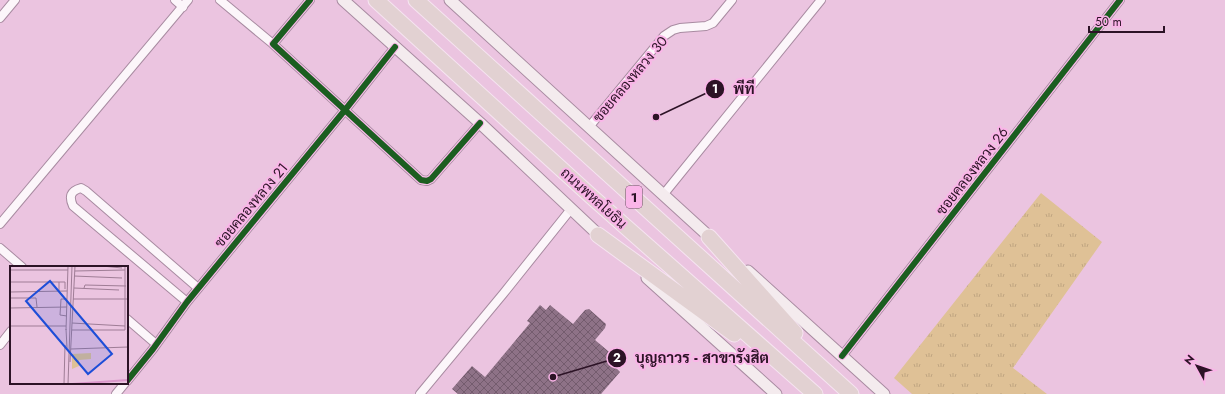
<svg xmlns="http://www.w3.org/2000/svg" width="1225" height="394" viewBox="0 0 1225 394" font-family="Jost,Sarabun,sans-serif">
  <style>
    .grass { fill: url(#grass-tufts) }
    .building { fill: url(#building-cross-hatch) }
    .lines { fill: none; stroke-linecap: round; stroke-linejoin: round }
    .street-casing { stroke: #a88ba1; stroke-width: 10 }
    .secondary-casing { stroke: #a88ba1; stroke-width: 13 }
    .highway-casing { stroke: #f6e4f1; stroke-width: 17 }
    .street { stroke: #fcf6fa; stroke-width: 8 }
    .secondary { stroke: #f4ebee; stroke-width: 11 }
    .highway { stroke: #e2d1d2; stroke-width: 15 }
    .cycleway-casing { stroke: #fab5e8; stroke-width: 8 }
    .cycleway { stroke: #1b5e20; stroke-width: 6 }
    .labels { text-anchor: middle; stroke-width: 4; stroke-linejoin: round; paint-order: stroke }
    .shield { fill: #fab5e8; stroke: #6a4460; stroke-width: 1 }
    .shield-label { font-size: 13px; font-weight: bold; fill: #2c1326 }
    .street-label { font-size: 14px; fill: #2c1326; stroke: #fab5e8 }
    .inset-river { fill: none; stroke: #da96ca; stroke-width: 2 }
    .inset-road { fill: none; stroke: #9f7d96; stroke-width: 1 }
    .view { fill: #1d4ed8; fill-opacity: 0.15; stroke: #1d4ed8; stroke-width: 2 }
    .inset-edge { fill: none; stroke: #2c1326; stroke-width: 2 }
    .leader { fill: none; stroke: #2c1326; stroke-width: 1.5 }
    .callout-dot { fill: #2c1326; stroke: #fab5e8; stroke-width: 1.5 }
    .mark-label { font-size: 12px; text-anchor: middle; font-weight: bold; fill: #fff }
    .callout-label { font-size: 15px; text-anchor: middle; font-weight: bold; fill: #2c1326; stroke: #fab5e8; stroke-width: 4; stroke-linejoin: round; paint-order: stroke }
  </style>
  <defs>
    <pattern id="grass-tufts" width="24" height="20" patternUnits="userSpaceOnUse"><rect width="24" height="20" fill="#dfc196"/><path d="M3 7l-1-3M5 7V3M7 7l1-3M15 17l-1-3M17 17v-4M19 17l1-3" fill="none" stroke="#c0a581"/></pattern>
    <pattern id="building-cross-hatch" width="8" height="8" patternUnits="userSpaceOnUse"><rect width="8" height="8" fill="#8e7287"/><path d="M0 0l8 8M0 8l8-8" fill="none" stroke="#745c6e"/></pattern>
  </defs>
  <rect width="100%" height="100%" fill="#ebc4e0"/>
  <path class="grass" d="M1041,193L1102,242L1013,368L1047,394H912L894,378Z"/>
  <path class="building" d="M540,305L546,310L550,305L573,324L585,310L589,309L606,324L605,328L595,340L621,362L616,368L620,372L601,394H458L452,389L472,366L485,377L530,323L527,321Z"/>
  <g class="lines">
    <defs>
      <path id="street" d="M175,0L183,7
        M220,0L273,44
        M310,0L273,44L421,180L427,181L431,179L480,123
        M0,18L15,0
        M589,127L664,36L673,30L680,28L706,26L713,23L732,0
        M663,195L821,0
        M0,224L188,0
        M0,248L22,267
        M187,302L73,206C69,197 70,191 81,188L86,191L198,288
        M127,319L156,344
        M0,345L11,331
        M842,356L1120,0
        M127,381L153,349L187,302L345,110L395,47
        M116,394L125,383
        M420,394L503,294L571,209"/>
      <path id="secondary" d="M343,0L480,123L603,239
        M450,0L714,241
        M748,271L884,394
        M647,278L776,394"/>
      <path id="highway" d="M376,0L592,197L815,394
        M416,0L851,394
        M598,235L734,334
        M709,237L795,333"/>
    </defs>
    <use href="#street" class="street-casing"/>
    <use href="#secondary" class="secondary-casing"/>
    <use href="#highway" class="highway-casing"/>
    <use href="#street" class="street"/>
    <use href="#secondary" class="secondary"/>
    <use href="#highway" class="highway"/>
    <defs>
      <path id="cycleway" d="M310,0L273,44L421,180L427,181L431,179L480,123
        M842,356L1120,0
        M127,381L153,349L187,302L345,110L395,47"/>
    </defs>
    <use href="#cycleway" class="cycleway-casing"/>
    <use href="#cycleway" class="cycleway"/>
  </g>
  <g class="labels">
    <rect class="shield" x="626" y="186" width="16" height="22" rx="3"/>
    <g class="shield-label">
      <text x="634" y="202">1</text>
    </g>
    <g class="street-label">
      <text transform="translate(630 79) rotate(-50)" y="5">ซอยคลองหลวง 30</text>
      <text transform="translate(972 171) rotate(-52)" y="5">ซอยคลองหลวง 26</text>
      <text transform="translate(594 198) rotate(42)" y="5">ถนนพหลโยธิน</text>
      <text transform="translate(251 205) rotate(-50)" y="5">ซอยคลองหลวง 21</text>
    </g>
  </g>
  <g transform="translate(10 266)">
    <rect width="118" height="118" fill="#ebc4e0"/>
    <path d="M81,87V93L69,94V100L62,103V88Z" fill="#dfc196"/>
    <path class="inset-river" d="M62,118L118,114"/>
    <path class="inset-road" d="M65,0H78M92,0L112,2M0,4H58M65,5L115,4M64,10L112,12M0,16H49V26M49,16H55V23M64,22L109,24M74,22L75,19L116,20M0,26L57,25M0,32H26L27,41M63,33H118M0,42L57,41M57,50L50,49L51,33H57M62,57L115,60M0,60H56M56,63L57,82M56,64L58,0M62,64H115V0M61,83L118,81M60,96L65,0M54,118L55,79M58,118L62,0"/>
    <path class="view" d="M40,15L102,88L78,108L16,35Z"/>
    <rect width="118" height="118" class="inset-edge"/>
  </g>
  <path class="leader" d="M656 117L715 89M553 377L617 358"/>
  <g class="callout-dot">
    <circle cx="656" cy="117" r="4"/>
    <circle cx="553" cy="377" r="4"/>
    <circle cx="715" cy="89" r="10"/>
    <circle cx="617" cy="358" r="10"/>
  </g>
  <g class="mark-label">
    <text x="715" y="93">1</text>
    <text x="617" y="362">2</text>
  </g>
  <g class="callout-label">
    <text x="744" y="94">พีที</text>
    <text x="702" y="363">บุญถาวร - สาขารังสิต</text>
  </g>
  <g transform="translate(1197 366) rotate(310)" stroke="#fab5e8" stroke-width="3" paint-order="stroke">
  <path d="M0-3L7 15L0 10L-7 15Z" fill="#2c1326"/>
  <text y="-6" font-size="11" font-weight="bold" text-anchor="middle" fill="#2c1326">N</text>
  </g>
  <path d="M1089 26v6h75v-6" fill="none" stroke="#2c1326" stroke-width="2"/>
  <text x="1095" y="26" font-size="12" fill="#2c1326" stroke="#fab5e8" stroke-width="3" paint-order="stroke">50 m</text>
</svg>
